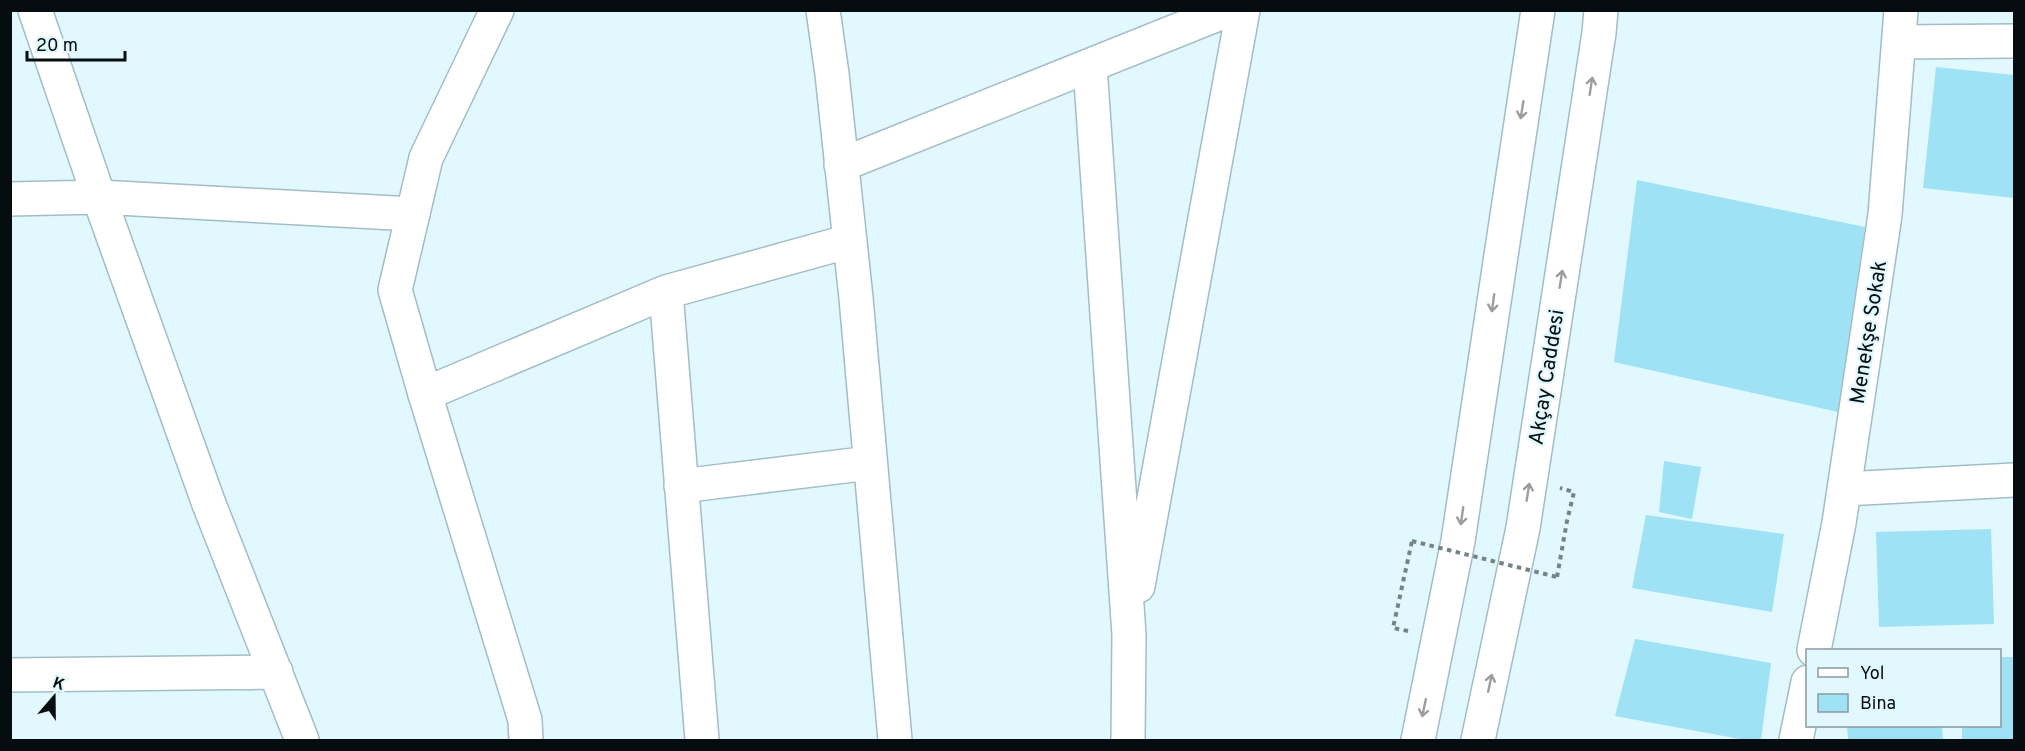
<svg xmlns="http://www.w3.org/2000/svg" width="2025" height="751" viewBox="0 0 2025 751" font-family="Overpass,sans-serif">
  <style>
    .building { fill: #9fe2f5 }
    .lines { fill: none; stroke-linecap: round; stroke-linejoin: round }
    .street-casing { stroke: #a2bdc5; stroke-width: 36 }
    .secondary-casing { stroke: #a2bdc5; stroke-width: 36 }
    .highway-casing { stroke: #a2bdc5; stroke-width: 36 }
    .path { stroke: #738387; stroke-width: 4; stroke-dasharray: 4.5 4.5; stroke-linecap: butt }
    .street { stroke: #fff; stroke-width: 33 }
    .secondary { stroke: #fff; stroke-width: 33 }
    .highway { stroke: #fff; stroke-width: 33 }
    .path-bridge { stroke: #738387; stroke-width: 4; stroke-dasharray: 4.5 4.5; stroke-linecap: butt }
    .oneway { stroke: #9b9e9f }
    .labels { text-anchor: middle; stroke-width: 4.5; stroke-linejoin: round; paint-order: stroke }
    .street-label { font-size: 21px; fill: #050d10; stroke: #e1f8fe }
  </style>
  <rect width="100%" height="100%" fill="#e1f8fe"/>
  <path class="building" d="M1936,67L2014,75V198L1923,188Z
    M1637,180L1865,227L1838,412L1614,362Z
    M1664,461L1701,467L1692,519L1659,512Z
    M1646,515L1784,534L1772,612L1632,588Z
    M1991,529L1994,624L1879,627L1876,532Z
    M1635,639L1771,663L1761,740H1745L1615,716Z
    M2000,657H2014V740H1962V726H2000Z
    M1847,726H1942L1943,740H1848Z"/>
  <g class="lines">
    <defs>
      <path id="street" d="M823,10L832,74L856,298L895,740
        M1899,42L2014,41
        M1090,66L1129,635L1128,740
        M841,165L1228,10
        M10,199L99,197L35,10
        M666,292L850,241
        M425,394L666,292L702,740
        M681,486L870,463
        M1844,489L2014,480
        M1138,586L1243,10
        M1814,650L1839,523L1885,215L1901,10
        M10,675L276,672
        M302,740L209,504L99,197L413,214
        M1796,740L1808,682"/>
      <path id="secondary" d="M497,10L426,158L395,290L425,394L525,720L526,740"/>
      <path id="highway" d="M1418,740L1458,541L1538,10
        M1478,740L1523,528L1599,33L1601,10"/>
    </defs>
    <use href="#street" class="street-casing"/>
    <use href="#secondary" class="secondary-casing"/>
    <use href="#highway" class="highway-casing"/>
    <path class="path" d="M1557,577L1567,521L1574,492L1560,488
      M1408,631L1393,628L1412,541"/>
    <use href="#street" class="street"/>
    <use href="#secondary" class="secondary"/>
    <use href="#highway" class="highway"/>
    <path class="path-bridge" d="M1412,541L1557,577"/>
  </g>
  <defs><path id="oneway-shaft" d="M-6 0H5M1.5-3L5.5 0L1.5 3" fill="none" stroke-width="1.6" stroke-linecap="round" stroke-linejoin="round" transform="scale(1.5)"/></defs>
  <g class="oneway">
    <use href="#oneway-shaft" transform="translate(1591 86) rotate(-81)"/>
    <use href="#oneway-shaft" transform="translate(1522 110) rotate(99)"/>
    <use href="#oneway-shaft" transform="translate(1561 279) rotate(-81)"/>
    <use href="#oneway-shaft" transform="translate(1493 303) rotate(98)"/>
    <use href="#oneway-shaft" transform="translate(1528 492) rotate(-81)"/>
    <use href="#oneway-shaft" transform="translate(1462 516) rotate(98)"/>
    <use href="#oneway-shaft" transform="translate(1490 683) rotate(-78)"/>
    <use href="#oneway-shaft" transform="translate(1424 708) rotate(102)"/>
  </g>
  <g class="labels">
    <g class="street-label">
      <text transform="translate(1868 332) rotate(-81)" y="7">Menekşe Sokak</text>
      <text transform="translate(1546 377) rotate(-81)" y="7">Akçay Caddesi</text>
    </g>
  </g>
  <rect width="2025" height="751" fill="none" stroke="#050d10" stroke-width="24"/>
  <rect x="1806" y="649" width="195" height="78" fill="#e1f8fe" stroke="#899a9f" stroke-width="1.5"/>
  <rect x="1818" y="668" width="30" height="9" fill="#ffffff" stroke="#899a9f" stroke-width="1.5"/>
  <text x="1860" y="679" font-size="18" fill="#050d10">Yol</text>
  <rect x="1818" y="694" width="30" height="18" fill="#9fe2f5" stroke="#899a9f" stroke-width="1.5"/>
  <text x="1860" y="709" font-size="18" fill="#050d10">Bina</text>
  <g transform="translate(54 697) rotate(20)" stroke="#e1f8fe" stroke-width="4.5" paint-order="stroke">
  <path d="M0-4.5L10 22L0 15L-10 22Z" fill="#050d10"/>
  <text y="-9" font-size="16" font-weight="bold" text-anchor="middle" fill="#050d10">K</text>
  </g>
  <path d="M27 51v9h98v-9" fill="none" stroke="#050d10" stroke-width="3"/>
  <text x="36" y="51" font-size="18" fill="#050d10" stroke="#e1f8fe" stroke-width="4.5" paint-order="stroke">20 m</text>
</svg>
